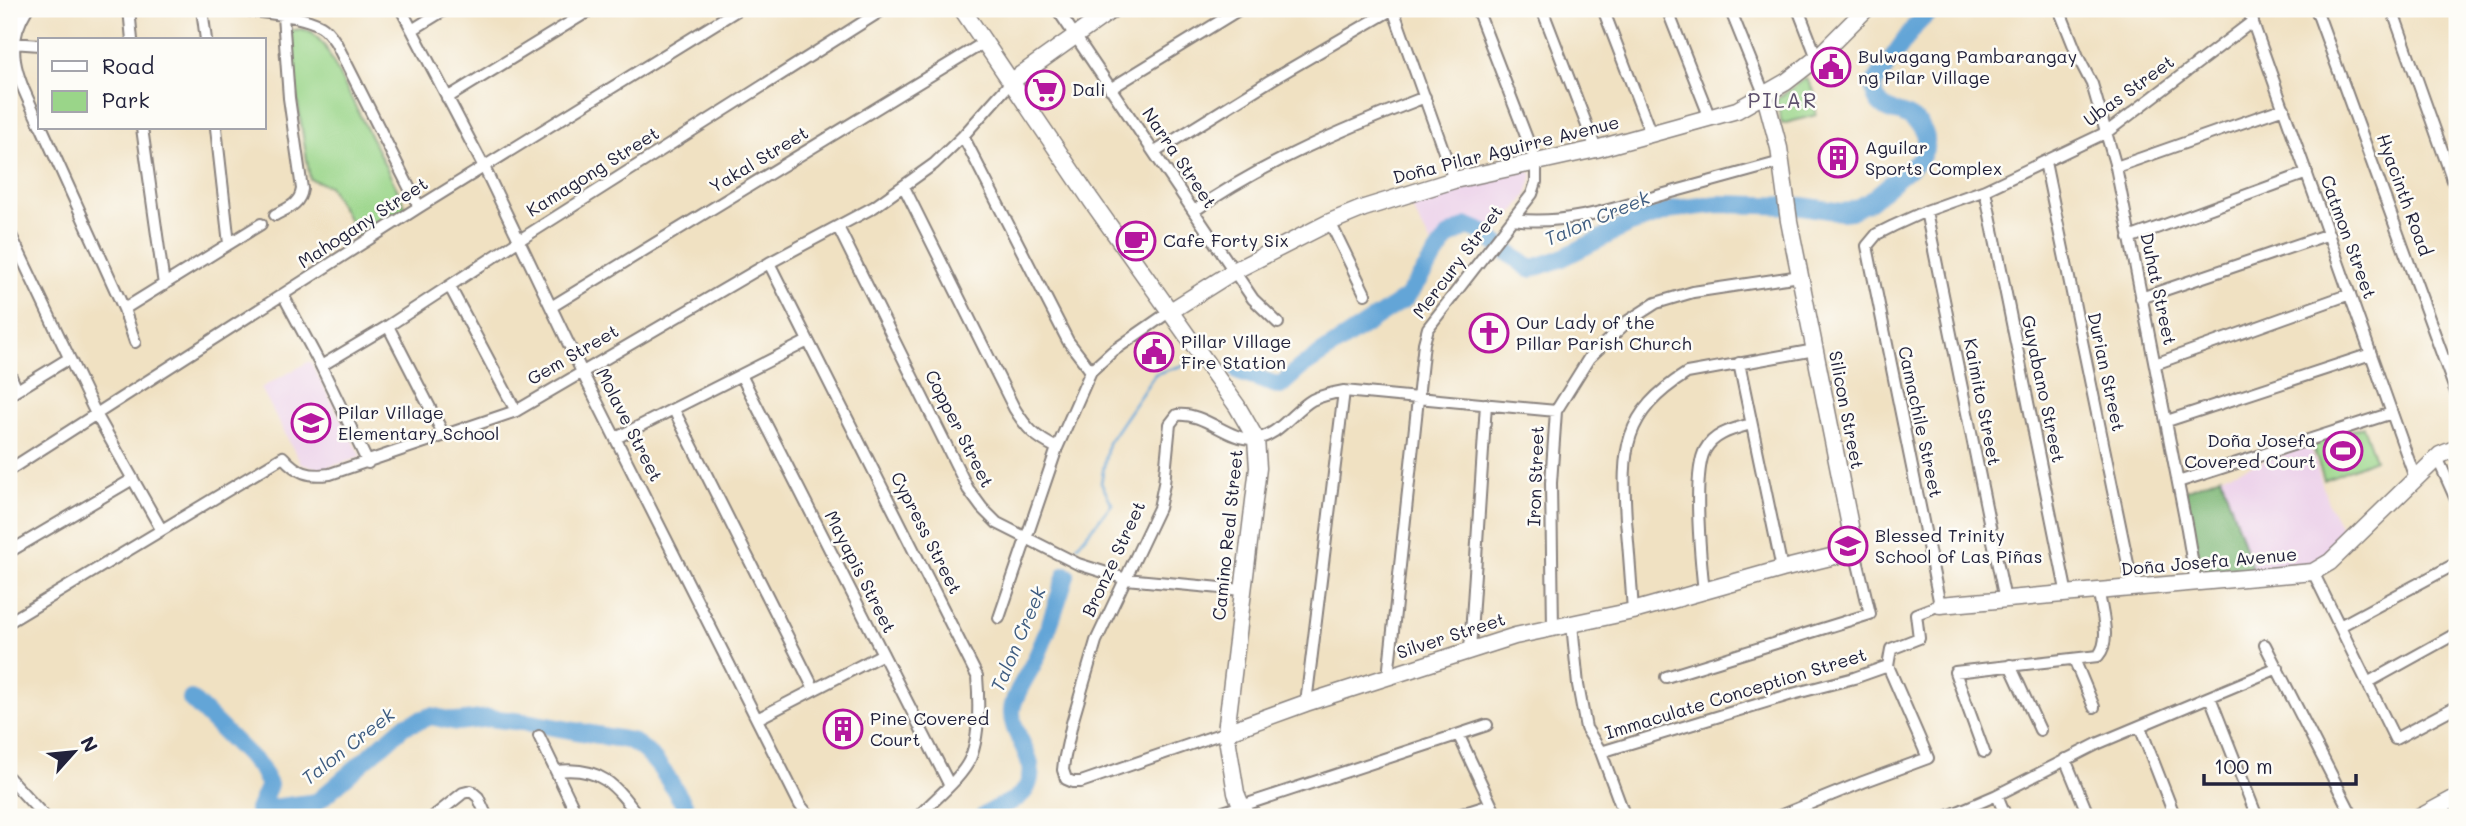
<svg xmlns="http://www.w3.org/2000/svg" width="2466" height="826" viewBox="0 0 2466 826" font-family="Mali,sans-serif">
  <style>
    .built { fill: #ecd1ea }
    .green { fill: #9ad589; stroke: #5e7c62; stroke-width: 2 }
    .forest { fill: #7bb675; stroke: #4e6c58; stroke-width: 2 }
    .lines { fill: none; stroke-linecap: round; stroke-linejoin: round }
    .stream { stroke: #63a5d7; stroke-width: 2.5 }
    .river { stroke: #63a5d7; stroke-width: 18 }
    .street-casing { stroke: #89827e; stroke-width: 14 }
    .secondary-casing { stroke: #89827e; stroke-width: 19 }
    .street { stroke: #fff; stroke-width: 10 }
    .secondary { stroke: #fff; stroke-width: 16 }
    .labels { text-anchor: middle; stroke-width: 5; stroke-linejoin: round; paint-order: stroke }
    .poi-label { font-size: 18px; fill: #22223b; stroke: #fdfcf7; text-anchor: start }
    .street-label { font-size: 18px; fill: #22223b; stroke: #fdfcf7 }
    .water-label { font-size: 19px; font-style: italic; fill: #3f5d81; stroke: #fdfcf7 }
    .quarter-label { font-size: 21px; letter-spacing: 2px; fill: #5e516d; stroke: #fdfcf7 }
  </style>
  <rect width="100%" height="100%" fill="#fdfcf7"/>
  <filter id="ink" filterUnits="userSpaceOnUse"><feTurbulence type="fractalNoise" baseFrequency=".0143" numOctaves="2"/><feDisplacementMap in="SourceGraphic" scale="14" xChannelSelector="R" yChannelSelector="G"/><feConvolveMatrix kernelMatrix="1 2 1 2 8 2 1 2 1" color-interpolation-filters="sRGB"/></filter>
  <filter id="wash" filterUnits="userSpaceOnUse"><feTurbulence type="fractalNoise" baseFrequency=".00686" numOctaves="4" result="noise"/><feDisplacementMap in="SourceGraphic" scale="28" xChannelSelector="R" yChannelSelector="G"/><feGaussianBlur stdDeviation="1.57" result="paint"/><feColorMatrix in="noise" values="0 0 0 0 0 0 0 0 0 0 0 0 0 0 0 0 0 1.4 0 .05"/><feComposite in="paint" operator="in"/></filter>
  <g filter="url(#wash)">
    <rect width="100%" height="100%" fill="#f0e1c2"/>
    <path class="built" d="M1526,169L1533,174L1527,195L1498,232L1468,221L1447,229L1431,244L1409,202Z
      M310,361L361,457L322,469L301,464L261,388Z
      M2310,445L2328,503L2346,537L2317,565L2253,571L2221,476Z"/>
    <path class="green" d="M302,29L312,32L325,46L408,211L361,241L329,186L310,179L286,31Z
      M1806,78L1815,94L1816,115L1782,124L1776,100Z
      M2363,426L2375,459L2324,480L2312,444Z"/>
    <path class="forest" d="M2221,476L2253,571L2201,572L2185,490Z"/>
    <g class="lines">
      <path class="stream" d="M1077,546L1112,504L1101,483L1108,443L1155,374L1187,364"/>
      <path class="river" d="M1239,372L1280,386L1300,368L1406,298L1448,237L1468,226L1480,231L1530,269L1560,259L1628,225L1675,209L1719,204L1802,206L1842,212L1851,211L1870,201L1920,159C1933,139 1924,123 1903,114C1898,112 1891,112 1887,109C1877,104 1874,95 1873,85L1915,26L1932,9
        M191,699L260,767L269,785L258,810L317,802L404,726L431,716L457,722L489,718L531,723L631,741C659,756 675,792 692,817
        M983,817C995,806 1019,803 1027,787C1041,757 1010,738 1012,710C1014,692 1030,673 1037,656C1049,630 1057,602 1066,575"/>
    </g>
  </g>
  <g filter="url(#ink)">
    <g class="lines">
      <defs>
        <path id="street" d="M27,9C0,52 21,83 40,125
          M129,9L132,40
          M202,9L206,40
          M401,9L484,167L582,372L800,805L810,817
          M1057,9L1234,271L1253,299L1278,323
          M1393,9L1454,180
          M1542,9L1596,149
          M1603,9L1651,134
          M1667,9L1710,118
          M1730,9L1765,96
          M1798,9L1817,58
          M2059,9L2079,59L2092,84L2116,167L2187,529L2196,583
          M2248,9L2415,478
          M2316,9L2457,395
          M2392,9L2457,192
          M248,10C271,14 301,15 321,26C328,30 332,37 336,43L419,207
          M412,30L446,9
          M12,43L40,45
          M1110,89L1240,9
          M447,98L592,9
          M42,128L124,309L135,342
          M142,128L164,285
          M216,128L229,244
          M963,136L1068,341L1091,371
          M1155,152L1271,80L1393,9
          M2045,162L2133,588
          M2116,167L2284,108
          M904,187L1014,408C1027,429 1035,437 1057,448
          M1985,190L2067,595
          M1194,211C1264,162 1346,128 1425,97
          M1926,211L2005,600
          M275,215C288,208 300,204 302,189L289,98L283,16
          M1513,219C1563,226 1614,209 1661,195C1701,184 1741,173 1781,162
          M1330,222L1365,294
          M838,227L968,489L982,508L997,523L1078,564L1126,579L1242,590
          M9,231L96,414L161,529
          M2129,238L2307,173
          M769,263L977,676C979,701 980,736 970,759C961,779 933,800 918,817
          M450,287L516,411
          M283,295L321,366L368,463
          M2141,298L2329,234
          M551,307L985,42
          M124,309L261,224
          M388,326L444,435
          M1739,363L1782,569
          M2155,364L2350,294
          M321,366L388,326L518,241L884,9
          M9,372L17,390
          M741,375L949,784
          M9,395L68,359
          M674,410L814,689
          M2167,421L2371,354
          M616,438L808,341
          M2437,457L2457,502
          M9,470L419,207L739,9
          M2178,482L2392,413
          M9,552L133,479
          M2313,572L2395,739L2457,706
          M1704,592C1701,564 1692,473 1705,450C1714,433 1734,429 1751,424
          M1633,611C1631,581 1629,551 1626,520C1622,450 1622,414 1687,373L1815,350
          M999,618L1057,448L1091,371L1113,351L1169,312
          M9,622L283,457C297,473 309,477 330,474L516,411L769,263L874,207L934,164L963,136L1012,81
          M1572,624L1578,685L1586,728L1601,752L1625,817
          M2340,626L2457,563
          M1553,628L1551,483L1556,411L1589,358L1628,321L1656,303L1693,292L1800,276
          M2265,645L2353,817
          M1470,650L1486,404
          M2074,659L2094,707
          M2010,665L2040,730
          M1388,677L1424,343L1428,328L1532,194L1536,182V162L1477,9
          M1666,677L1870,614L1855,551
          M2367,683L2457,633
          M2210,697L2257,817
          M1306,703L1344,391
          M757,719L883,654
          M2140,727L2175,817
          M1226,732L1081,782H1073L1066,779L1063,770L1064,761L1072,723L1096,641L1159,508L1164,484L1170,424L1177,415C1205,412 1227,440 1254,439C1278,437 1293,411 1312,400C1322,395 1333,393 1344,391L1556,411
          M539,736L578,817
          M1459,736L1497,817
          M1601,752L1789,695L1854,678L1888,666
          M1984,752L1955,672L2098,656C2112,641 2101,611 2099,592
          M2065,759L2089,817
          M557,771C601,766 615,785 639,817
          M9,778L45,817
          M1997,795L2006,817
          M433,817L463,793L471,791L478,797L487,817
          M1208,817L1487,725
          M1452,817L1490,805
          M1777,817L1863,782L1928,758L1888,666L1891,649L1919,638L1916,614L1940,605L1867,246L1877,234L1893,226L1926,211L1985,190L2107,132L2253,21
          M1946,817L1997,795L2099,743L2278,668"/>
        <path id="secondary" d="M962,9L1091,200L1237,406L1256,439L1258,468L1226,732L1236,793L1246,817
          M1012,81L1113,9
          M1169,312L1234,271L1330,222L1364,208L1454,180L1596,149L1737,110L1786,82L1817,58L1866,9
          M1940,605L2313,572L2330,562L2440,455L2457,448
          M1226,732L1306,703L1515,636L1633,611L1782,569L1855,551L1789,221L1779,148L1765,96
          M2420,817L2457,797"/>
      </defs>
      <use href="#street" class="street-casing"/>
      <use href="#secondary" class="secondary-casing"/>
      <use href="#street" class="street"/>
      <use href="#secondary" class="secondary"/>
    </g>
  </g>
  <defs>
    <symbol id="civic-ring" viewBox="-11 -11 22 22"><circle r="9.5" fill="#fdfcf7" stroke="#b5179e" stroke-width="1.5"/><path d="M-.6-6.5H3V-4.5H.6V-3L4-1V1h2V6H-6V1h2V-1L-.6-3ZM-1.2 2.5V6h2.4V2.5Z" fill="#b5179e"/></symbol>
    <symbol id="supermarket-ring" viewBox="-11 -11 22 22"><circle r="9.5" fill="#fdfcf7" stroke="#b5179e" stroke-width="1.5"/><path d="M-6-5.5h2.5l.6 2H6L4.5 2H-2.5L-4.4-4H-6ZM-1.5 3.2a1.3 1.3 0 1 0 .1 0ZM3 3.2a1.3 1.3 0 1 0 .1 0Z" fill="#b5179e"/></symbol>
    <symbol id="building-ring" viewBox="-11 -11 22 22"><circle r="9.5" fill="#fdfcf7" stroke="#b5179e" stroke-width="1.5"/><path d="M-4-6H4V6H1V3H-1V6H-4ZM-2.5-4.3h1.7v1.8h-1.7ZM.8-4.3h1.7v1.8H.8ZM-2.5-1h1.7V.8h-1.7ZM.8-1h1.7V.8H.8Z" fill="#b5179e"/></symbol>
    <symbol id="cafe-ring" viewBox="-11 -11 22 22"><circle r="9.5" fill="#fdfcf7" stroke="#b5179e" stroke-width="1.5"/><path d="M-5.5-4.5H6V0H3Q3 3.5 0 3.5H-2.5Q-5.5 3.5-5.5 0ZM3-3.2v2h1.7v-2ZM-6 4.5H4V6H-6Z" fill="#b5179e"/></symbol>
    <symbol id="church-ring" viewBox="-11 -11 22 22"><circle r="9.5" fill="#fdfcf7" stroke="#b5179e" stroke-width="1.5"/><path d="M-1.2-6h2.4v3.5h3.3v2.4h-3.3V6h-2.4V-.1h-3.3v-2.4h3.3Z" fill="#b5179e"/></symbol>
    <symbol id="school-ring" viewBox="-11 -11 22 22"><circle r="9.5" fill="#fdfcf7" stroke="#b5179e" stroke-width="1.5"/><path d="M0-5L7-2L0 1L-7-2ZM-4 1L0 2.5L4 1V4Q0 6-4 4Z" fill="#b5179e"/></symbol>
    <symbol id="stadium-ring" viewBox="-11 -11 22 22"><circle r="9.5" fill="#fdfcf7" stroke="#b5179e" stroke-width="1.5"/><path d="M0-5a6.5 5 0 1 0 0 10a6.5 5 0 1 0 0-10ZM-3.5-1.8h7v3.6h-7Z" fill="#b5179e"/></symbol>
  </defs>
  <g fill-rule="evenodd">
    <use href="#civic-ring" x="1809" y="45" width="44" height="44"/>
    <use href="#supermarket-ring" x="1023" y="68" width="44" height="44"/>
    <use href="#building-ring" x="1816" y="136" width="44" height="44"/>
    <use href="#cafe-ring" x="1114" y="219" width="44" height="44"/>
    <use href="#church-ring" x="1467" y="311" width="44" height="44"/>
    <use href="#civic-ring" x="1132" y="330" width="44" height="44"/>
    <use href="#school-ring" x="289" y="401" width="44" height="44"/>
    <use href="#stadium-ring" x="2321" y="429" width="44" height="44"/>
    <use href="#school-ring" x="1826" y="524" width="44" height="44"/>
    <use href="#building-ring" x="821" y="707" width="44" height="44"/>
  </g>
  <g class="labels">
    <g class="poi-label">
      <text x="1858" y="63">Bulwagang Pambarangay<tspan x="1858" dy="21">ng Pilar Village</tspan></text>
      <text x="1072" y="96">Dali</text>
      <text x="1865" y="154">Aguilar<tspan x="1865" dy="21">Sports Complex</tspan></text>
      <text x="1163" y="247">Cafe Forty Six</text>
      <text x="1516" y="329">Our Lady of the<tspan x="1516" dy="21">Pillar Parish Church</tspan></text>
      <text x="1181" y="348">Pillar Village<tspan x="1181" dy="21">Fire Station</tspan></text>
      <text x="338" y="419">Pilar Village<tspan x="338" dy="21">Elementary School</tspan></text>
      <text x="2316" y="447" text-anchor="end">Doña Josefa<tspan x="2316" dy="21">Covered Court</tspan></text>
      <text x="1875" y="542">Blessed Trinity<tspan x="1875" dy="21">School of Las Piñas</tspan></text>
      <text x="870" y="725">Pine Covered<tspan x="870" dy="21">Court</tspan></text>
    </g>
    <g class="street-label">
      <text transform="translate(2129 91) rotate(-36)" y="6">Ubas Street</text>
      <text transform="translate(1506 150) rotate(-14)" y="6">Doña Pilar Aguirre Avenue</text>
      <text transform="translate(1179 158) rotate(56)" y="6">Narra Street</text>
      <text transform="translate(759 160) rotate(-31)" y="6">Yakal Street</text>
      <text transform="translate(593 172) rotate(-32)" y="6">Kamagong Street</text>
      <text transform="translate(2404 195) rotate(70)" y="6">Hyacinth Road</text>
      <text transform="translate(363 223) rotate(-33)" y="6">Mahogany Street</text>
      <text transform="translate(2348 237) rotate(70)" y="6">Catmon Street</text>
      <text transform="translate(1458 262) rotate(-53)" y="6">Mercury Street</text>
      <text transform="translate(2158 289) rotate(78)" y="6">Duhat Street</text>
      <text transform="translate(573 355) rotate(-30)" y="6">Gem Street</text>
      <text transform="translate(2106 372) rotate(78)" y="6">Durian Street</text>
      <text transform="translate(2043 389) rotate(78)" y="6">Guyabano Street</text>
      <text transform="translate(1982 402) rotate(79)" y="6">Kaimito Street</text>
      <text transform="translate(1846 410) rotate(79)" y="6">Silicon Street</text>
      <text transform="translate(1920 422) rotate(78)" y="6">Camachile Street</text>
      <text transform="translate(629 425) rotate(63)" y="6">Molave Street</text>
      <text transform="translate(959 429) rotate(63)" y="6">Copper Street</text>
      <text transform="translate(1536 476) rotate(-88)" y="6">Iron Street</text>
      <text transform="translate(926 533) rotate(63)" y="6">Cypress Street</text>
      <text transform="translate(1228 535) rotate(-84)" y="6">Camino Real Street</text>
      <text transform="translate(1114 559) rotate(-65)" y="6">Bronze Street</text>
      <text transform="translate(2209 562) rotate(-5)" y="6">Doña Josefa Avenue</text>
      <text transform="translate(860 572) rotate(63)" y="6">Mayapis Street</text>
      <text transform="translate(1451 636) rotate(-18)" y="6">Silver Street</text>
      <text transform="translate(1736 694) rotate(-17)" y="6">Immaculate Conception Street</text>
    </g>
    <g class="water-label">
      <text transform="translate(1597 218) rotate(-23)" y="7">Talon Creek</text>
      <text transform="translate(1018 639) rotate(-67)" y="7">Talon Creek</text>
      <text transform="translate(348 746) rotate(-38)" y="7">Talon Creek</text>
    </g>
    <g class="quarter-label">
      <text x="1783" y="108">PILAR</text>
    </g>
  </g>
  <rect width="2466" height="826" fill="none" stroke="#fdfcf7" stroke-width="35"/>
  <rect x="38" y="38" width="228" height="91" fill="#fdfcf7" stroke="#a5a5ac" stroke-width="2"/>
  <rect x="52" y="61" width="35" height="10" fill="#ffffff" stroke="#a5a5ac" stroke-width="2"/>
  <text x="102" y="74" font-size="21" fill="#22223b">Road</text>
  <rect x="52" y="91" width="35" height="21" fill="#9ad589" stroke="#a5a5ac" stroke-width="2"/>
  <text x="102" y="108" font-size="21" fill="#22223b">Park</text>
  <g transform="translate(74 752) rotate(63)" stroke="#fdfcf7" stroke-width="5" paint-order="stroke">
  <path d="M0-5L12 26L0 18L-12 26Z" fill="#22223b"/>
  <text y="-10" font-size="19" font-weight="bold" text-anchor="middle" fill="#22223b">N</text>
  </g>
  <path d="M2204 774v10h152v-10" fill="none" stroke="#22223b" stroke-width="3.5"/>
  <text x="2214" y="774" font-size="21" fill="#22223b" stroke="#fdfcf7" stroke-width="5" paint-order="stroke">100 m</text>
</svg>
